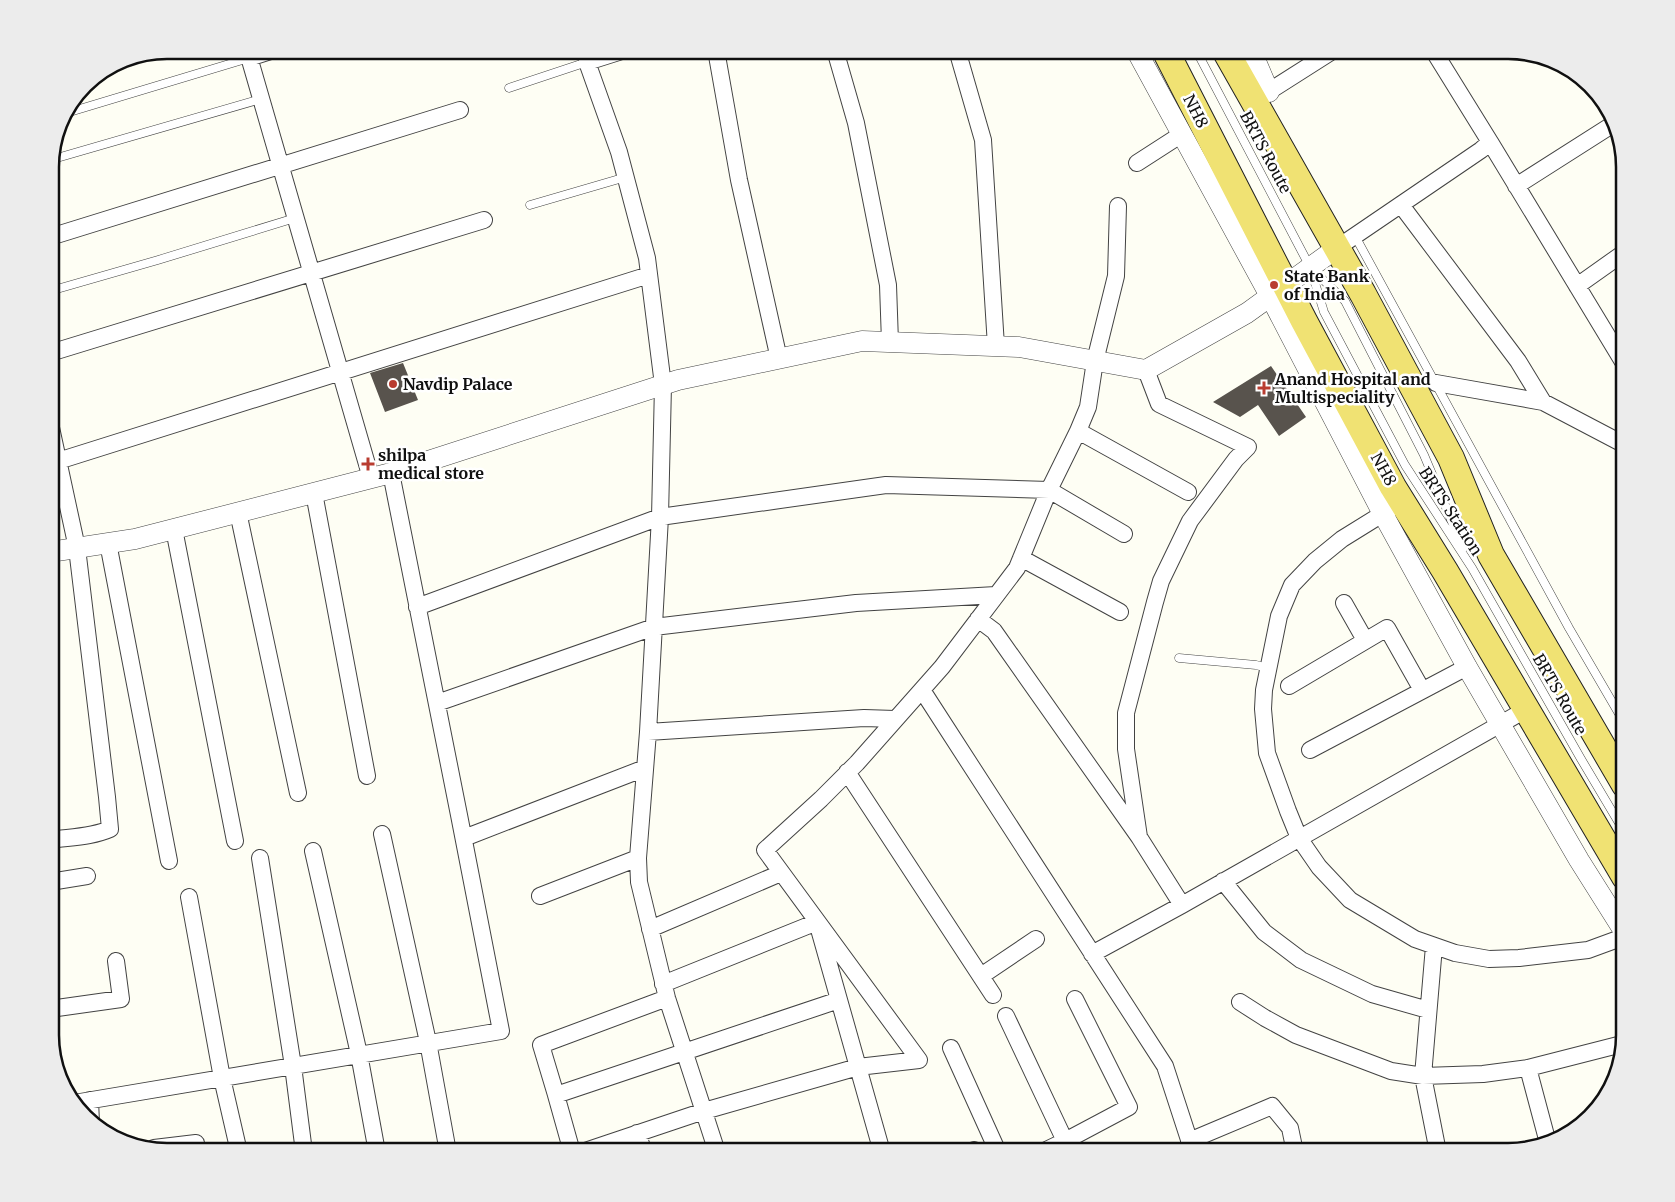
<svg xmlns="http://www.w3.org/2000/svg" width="1675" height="1202" viewBox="0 0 1675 1202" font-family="Merriweather,serif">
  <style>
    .building { fill: #58534d }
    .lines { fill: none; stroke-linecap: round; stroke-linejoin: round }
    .service-casing { stroke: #434343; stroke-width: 9 }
    .minor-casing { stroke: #434343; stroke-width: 18 }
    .tertiary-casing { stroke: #434343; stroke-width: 21 }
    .primary-casing { stroke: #212121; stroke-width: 28 }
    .service { stroke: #fff; stroke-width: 8 }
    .minor { stroke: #fff; stroke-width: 16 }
    .tertiary { stroke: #fff; stroke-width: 20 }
    .primary { stroke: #f0e273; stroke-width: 26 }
    .poi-dot { fill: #b93c30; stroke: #fff; stroke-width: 2 }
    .labels { text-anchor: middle; stroke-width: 5; stroke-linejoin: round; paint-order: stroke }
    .street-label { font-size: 16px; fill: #101010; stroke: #fff }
    .poi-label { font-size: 16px; font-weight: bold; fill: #101010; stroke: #fff; text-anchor: start }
    .rim { fill: none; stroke: #101010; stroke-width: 2.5 }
  </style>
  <rect width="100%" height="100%" fill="#fefef4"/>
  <path class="building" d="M403,363L418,400L385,412L370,373Z
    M1271,366L1306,417L1279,436L1258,405L1240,417L1213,402Z"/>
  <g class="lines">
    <defs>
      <path id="service" d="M1196,50L1310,267L1324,312L1405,465L1472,568L1581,759L1625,833
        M509,88L587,62
        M63,114L249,58
        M50,160L261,99
        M530,205L626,177
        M1355,236L1569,628L1625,724
        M1311,268L1345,301L1424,455L1463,548
        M50,291L158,260L295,218
        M1179,658L1256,665L1268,668"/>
      <path id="minor" d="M247,50L371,478
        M625,50L587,62L619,152L647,258L663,385L660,517L648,732L864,718L895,719
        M716,50L739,180L779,359
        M835,50L856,123L888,285L890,342
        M957,50L983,140L996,346
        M249,58L274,50
        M1260,97L1334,50
        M1490,142L1625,365
        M1137,163L1182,134
        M1516,186L1615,123
        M1401,205L1518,361L1543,402
        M50,237L460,110
        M1337,248L1481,150L1490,142L1433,50
        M1577,286L1625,252
        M50,353L484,220
        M1436,383L1543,402L1625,445
        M1078,431L1188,492
        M58,461L649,275
        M314,493L367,776
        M1392,508L1342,539L1315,561L1292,585L1279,616L1264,690L1263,709L1267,753L1288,811L1299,838L1319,867L1350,900L1415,939L1455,953L1489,959L1519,958L1588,950L1618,939L1625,935
        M238,512L298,793
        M174,529L235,841
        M108,543L169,861
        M1021,558L1120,612
        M1344,603L1365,640
        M417,607L660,517L886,485L1049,490L1124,534
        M978,619L994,631L1139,837L1182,905
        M1289,686L1387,628L1422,690
        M922,690L1165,1066L1193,1152
        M437,703L654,627L856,603L996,595
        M648,732L638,858L639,882L667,998L717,1152
        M1310,750L1467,667
        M847,772L993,995
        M382,834L428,1042L448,1152
        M1139,837L1126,749V713L1155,602L1161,581L1190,521L1236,459L1248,447L1159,404L1146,370
        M464,838L645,768
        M50,840C70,837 92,837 110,829L107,797L77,548L50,423
        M313,851L359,1054L377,1152
        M260,858L293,1066L304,1152
        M1223,881L1264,932L1301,960L1372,994L1428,1010
        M50,882L87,876
        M540,896L638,858
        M189,897L222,1078L239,1152
        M650,929L781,873
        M1434,946L1423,1076L1438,1152
        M1092,954L1182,905L1527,709
        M981,976L1036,939
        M663,984L817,922L882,1152
        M1240,1002L1265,1018L1296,1035L1391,1071L1423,1076L1483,1074L1528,1068L1622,1044
        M50,1009L121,999L116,961
        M1006,1016L1065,1141L1042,1152
        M951,1048L998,1152
        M1528,1068L1548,1143
        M556,1095L541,1045L667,998
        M90,1100L91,1123
        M74,1103L501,1031L459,815L391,473
        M637,1133L644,1152
        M1065,1141L1129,1107L1075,999
        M1189,1141L1272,1106L1290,1128L1295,1152
        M154,1148L196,1143
        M572,1152L556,1095L839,1000
        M582,1152L704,1111L858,1067L919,1060L765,850L821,799L857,763L942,667L1017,568L1049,490L1078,431L1088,407L1095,361L1116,276L1118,206
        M969,1152L974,1150"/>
      <path id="tertiary" d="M1136,50L1270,296L1383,514L1467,667L1579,860L1625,933
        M1251,50L1269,92
        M50,552L135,539L391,473L678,380L862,341L1019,347L1146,370L1247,313L1337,248"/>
      <path id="primary" d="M1165,50L1304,321L1393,487L1445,571L1625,877
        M1225,50L1363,294L1451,458L1491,555L1625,785"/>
    </defs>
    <use href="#service" class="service-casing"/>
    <use href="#minor" class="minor-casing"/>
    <use href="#tertiary" class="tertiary-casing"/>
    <use href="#primary" class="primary-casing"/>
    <use href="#service" class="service"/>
    <use href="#minor" class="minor"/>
    <use href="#tertiary" class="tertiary"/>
    <use href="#primary" class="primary"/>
  </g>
  <g class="poi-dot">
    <circle cx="1274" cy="285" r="5"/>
    <circle cx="393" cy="384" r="5"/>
    <path d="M1261.5 380.5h5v5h5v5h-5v5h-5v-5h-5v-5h5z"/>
    <path d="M365.5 456.5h5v5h5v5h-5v5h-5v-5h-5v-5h5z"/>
  </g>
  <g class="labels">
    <g class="street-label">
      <text transform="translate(1196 111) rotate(63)" y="6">NH8</text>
      <text transform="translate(1266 152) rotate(62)" y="6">BRTS Route</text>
      <text transform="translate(1384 469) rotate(61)" y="6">NH8</text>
      <text transform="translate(1451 511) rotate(57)" y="6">BRTS Station</text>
      <text transform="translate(1560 694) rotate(60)" y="6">BRTS Route</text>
    </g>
    <g class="poi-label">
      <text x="1284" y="282">State Bank<tspan x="1284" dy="18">of India</tspan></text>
      <text x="1275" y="385">Anand Hospital and<tspan x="1275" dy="18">Multispeciality</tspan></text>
      <text x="403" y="390">Navdip Palace</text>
      <text x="378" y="461">shilpa<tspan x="378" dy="18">medical store</tspan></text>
    </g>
  </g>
  <path d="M0 0H1675V1202H0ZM167 59H1508A108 108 0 0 1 1616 167V1035A108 108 0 0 1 1508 1143H167A108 108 0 0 1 59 1035V167A108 108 0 0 1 167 59Z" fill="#ececec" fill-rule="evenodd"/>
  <path class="rim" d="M167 59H1508A108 108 0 0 1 1616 167V1035A108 108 0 0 1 1508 1143H167A108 108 0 0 1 59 1035V167A108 108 0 0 1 167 59Z"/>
</svg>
